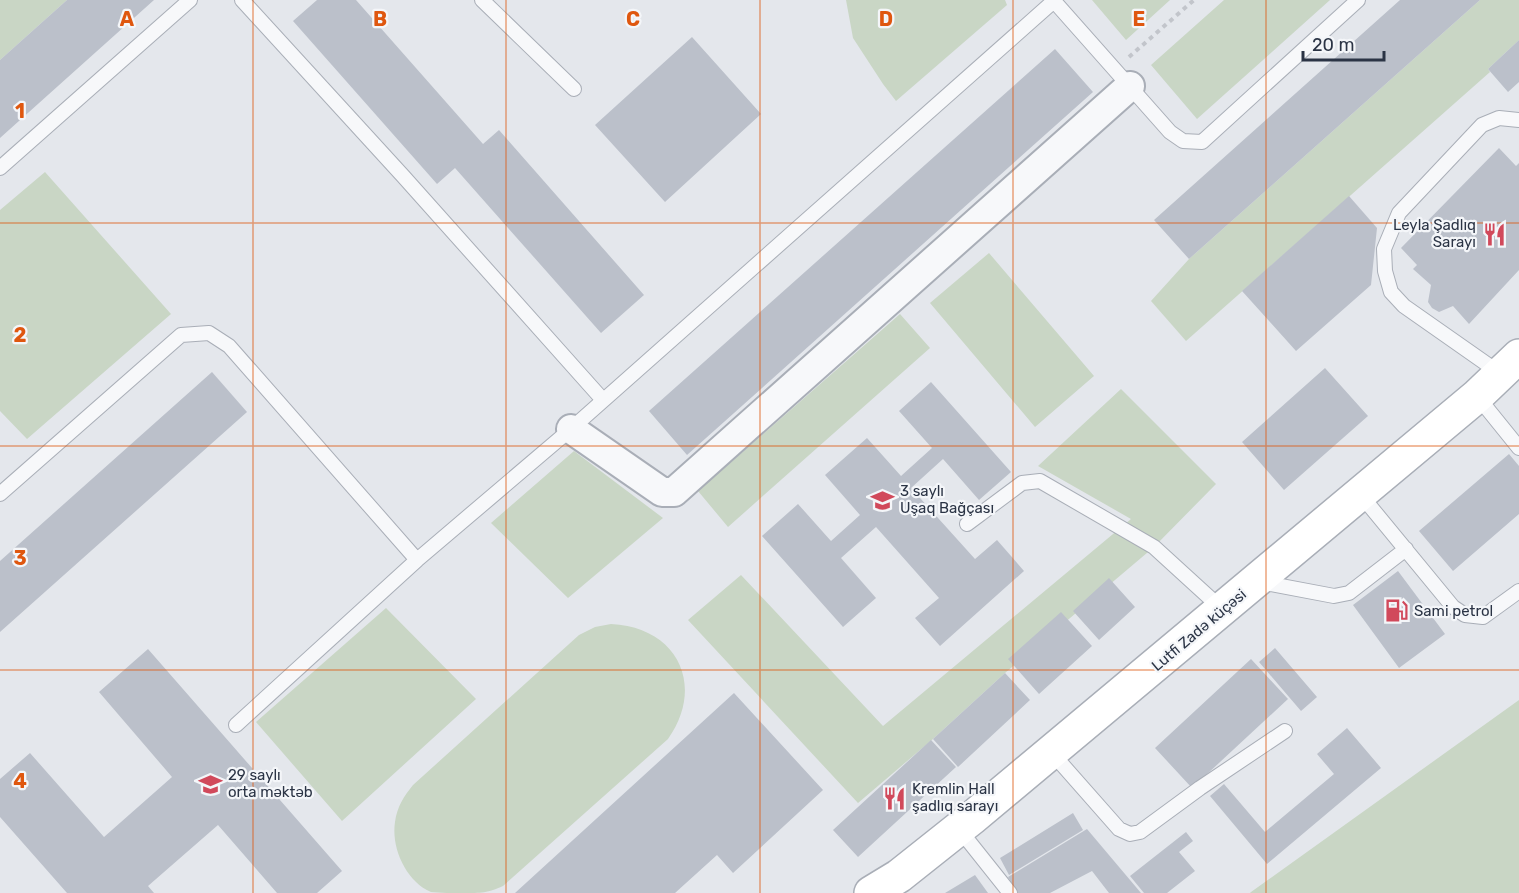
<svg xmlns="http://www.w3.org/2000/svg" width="1519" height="893" viewBox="0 0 1519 893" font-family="Rubik,sans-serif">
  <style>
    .green { fill: #c9d6c5 }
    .building { fill: #bbc0ca }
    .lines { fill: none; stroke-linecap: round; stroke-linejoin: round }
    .lane-casing { stroke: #a9aeb7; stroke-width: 16 }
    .street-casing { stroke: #a9aeb7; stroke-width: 32 }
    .secondary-casing { stroke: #a9aeb7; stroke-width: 36 }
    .path { stroke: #c2c5cb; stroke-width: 4; stroke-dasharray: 4.5 4.5; stroke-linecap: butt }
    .lane { stroke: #f7f8fa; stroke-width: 14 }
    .street { stroke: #f7f8fa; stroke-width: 28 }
    .secondary { stroke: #fff; stroke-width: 33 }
    .grid { fill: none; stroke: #df570f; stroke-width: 1.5; stroke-opacity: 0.55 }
    .labels { text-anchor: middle; stroke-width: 4.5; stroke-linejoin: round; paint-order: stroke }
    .poi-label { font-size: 15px; fill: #2b3445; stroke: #f4f6f9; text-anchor: start }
    .street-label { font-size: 15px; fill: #2b3445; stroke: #f4f6f9 }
    .grid-label { font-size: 20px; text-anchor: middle; font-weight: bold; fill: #df570f; stroke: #f4f6f9; stroke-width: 4.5; stroke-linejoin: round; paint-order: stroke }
  </style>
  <rect width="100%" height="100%" fill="#e4e7ec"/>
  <path class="green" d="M0,0H67L0,60Z
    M846,0H1005L1007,5L896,101L883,84L853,38Z
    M1092,0H1170L1126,40Z
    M1224,0H1330L1197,119L1151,65Z
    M1480,0H1519V40L1488,69L1490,72L1186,341L1151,301L1189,259Z
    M45,172L171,314L27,439L0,411V210Z
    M989,253L1094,376L1035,427L930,303Z
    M900,314L930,348L728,527L698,491Z
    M1121,389L1216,484L1154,547L1005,673L933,739L858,803L688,620L741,575L883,726L1131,519L1038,466Z
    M574,451L663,518L568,598L491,523Z
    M386,608L476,699L342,821L256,722Z
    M611,624C677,627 706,685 668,739L503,886C488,893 481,893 463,893C454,893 439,893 431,892C406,881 391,848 395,822C397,807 404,796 413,785L579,635L595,627Z
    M1519,700V893H1250L1251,892Z"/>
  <path class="building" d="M67,0H154L0,138V60Z
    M317,0H356L483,144L499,130L644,295L601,333L455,168L437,184L293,21Z
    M1400,0H1480L1189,259L1154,220Z
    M692,37L761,114L665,202L595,125Z
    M1519,40V82L1508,92L1488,69Z
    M1055,49L1093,92L687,455L649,411Z
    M1499,148L1516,166L1519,163V270L1469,324L1453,306L1439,312L1432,308L1428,302L1431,285L1413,269L1417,265L1401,248Z
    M1349,196L1377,228L1371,285L1296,351L1242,291Z
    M1325,368L1368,416L1284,490L1242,442Z
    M212,372L247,412L0,632V561Z
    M931,382L1011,472L979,500L943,459L911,488L975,559L997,540L1024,571L940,646L915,618L939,598L876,527L841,558L876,598L843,627L762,536L798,504L831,541L860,515L825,475L867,438L901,476L932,448L899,411Z
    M1509,454L1519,466V514L1453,571L1419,531Z
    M1398,571L1445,634L1399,668L1353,605Z
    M1109,578L1135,607L1099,640L1073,611Z
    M1061,612L1092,646L1039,694L1008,659Z
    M1275,648L1317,697L1301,711L1259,662Z
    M148,649L342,871L317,893H277L218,825L148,886L154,893H67L0,817V779L30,753L104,837L172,777L99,692Z
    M1251,659L1288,699L1192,788L1155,748Z
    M1005,673L1030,700L958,767L933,739Z
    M734,693L823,790L733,873L717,855L675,893H515Z
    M1347,728L1381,768L1267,864L1210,796L1224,784L1265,832L1334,774L1317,754Z
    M931,740L956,767L858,857L833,830Z
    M1073,813L1083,830L1009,875L1000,858Z
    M1087,829L1141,893H1109L1092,871L1050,893H1018L1008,877Z
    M1186,832L1193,841L1179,852L1195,871L1167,893H1144L1130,876Z
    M975,875L988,893H945Z"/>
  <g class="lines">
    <defs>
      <path id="lane" d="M242,0L403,176L603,400
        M482,0L574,89
        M1054,1L1170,132L1183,141L1202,142L1358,0
        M0,168L190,0
        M1501,374L1404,306L1391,292L1385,271L1384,249L1399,213L1482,125L1499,118L1519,120
        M1477,396L1519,448
        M0,494L181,335L209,333L229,346L417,560L571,429L1055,0
        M1360,494L1453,607L1465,615L1483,617L1519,591
        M967,524L1022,483L1040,481L1154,547L1223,610
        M1260,582L1334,596L1349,593L1406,549
        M236,725L417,560
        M1052,753L1119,829L1130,834L1140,832L1200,788L1285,731
        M959,829L1010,893"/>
      <path id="street" d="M571,429L662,492H674L1130,86"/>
      <path id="secondary" d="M871,893L899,876L972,818L1477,396L1519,356"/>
    </defs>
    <use href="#lane" class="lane-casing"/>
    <use href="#street" class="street-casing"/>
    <use href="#secondary" class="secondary-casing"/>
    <path class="path" d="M1129,57L1194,0"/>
    <use href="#lane" class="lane"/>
    <use href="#street" class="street"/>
    <use href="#secondary" class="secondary"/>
  </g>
  <path class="grid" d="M253,0V893M506,0V893M760,0V893M1013,0V893M1266,0V893M0,223H1519M0,446H1519M0,670H1519"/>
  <defs>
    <symbol id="restaurant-bare" viewBox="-9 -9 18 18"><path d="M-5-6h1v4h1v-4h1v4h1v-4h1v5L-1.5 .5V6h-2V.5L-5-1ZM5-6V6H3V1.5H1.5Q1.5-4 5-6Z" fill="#d1495b" stroke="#f4f6f9" stroke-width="2.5" paint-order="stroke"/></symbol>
    <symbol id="school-bare" viewBox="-9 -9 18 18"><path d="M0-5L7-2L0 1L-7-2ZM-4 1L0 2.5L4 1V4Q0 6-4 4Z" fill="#d1495b" stroke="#f4f6f9" stroke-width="2.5" paint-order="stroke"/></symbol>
    <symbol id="fuel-bare" viewBox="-9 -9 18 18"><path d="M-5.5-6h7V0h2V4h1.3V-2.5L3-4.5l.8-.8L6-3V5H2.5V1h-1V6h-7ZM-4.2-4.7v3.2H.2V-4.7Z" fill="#d1495b" stroke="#f4f6f9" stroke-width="2.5" paint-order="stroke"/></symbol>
  </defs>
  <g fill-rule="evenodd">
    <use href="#restaurant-bare" x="1478" y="218" width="33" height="33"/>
    <use href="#school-bare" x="866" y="484" width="33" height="33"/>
    <use href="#fuel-bare" x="1380" y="594" width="33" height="33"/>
    <use href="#school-bare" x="194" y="768" width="33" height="33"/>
    <use href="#restaurant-bare" x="878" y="782" width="33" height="33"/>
  </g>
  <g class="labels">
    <g class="poi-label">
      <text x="1476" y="230" text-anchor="end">Leyla Şadlıq<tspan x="1476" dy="17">Sarayı</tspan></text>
      <text x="900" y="496">3 saylı<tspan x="900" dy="17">Uşaq Bağçası</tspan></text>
      <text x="1414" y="616">Sami petrol</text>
      <text x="228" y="780">29 saylı<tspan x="228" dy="17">orta məktəb</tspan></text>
      <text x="912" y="794">Kremlin Hall<tspan x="912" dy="17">şadlıq sarayı</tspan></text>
    </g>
    <g class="street-label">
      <text transform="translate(1199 630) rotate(-40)" y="5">Lutfi Zadə küçəsi</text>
    </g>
  </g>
  <g class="grid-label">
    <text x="127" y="26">A</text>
    <text x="380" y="26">B</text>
    <text x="633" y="26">C</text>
    <text x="886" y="26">D</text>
    <text x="1139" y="26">E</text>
    <text x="20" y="118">1</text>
    <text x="20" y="342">2</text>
    <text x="20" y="565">3</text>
    <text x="20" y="788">4</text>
  </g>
  <path d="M1303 51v9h81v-9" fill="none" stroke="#2b3445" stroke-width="3"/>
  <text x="1312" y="51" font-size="18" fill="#2b3445" stroke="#f4f6f9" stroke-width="4.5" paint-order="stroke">20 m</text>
</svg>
